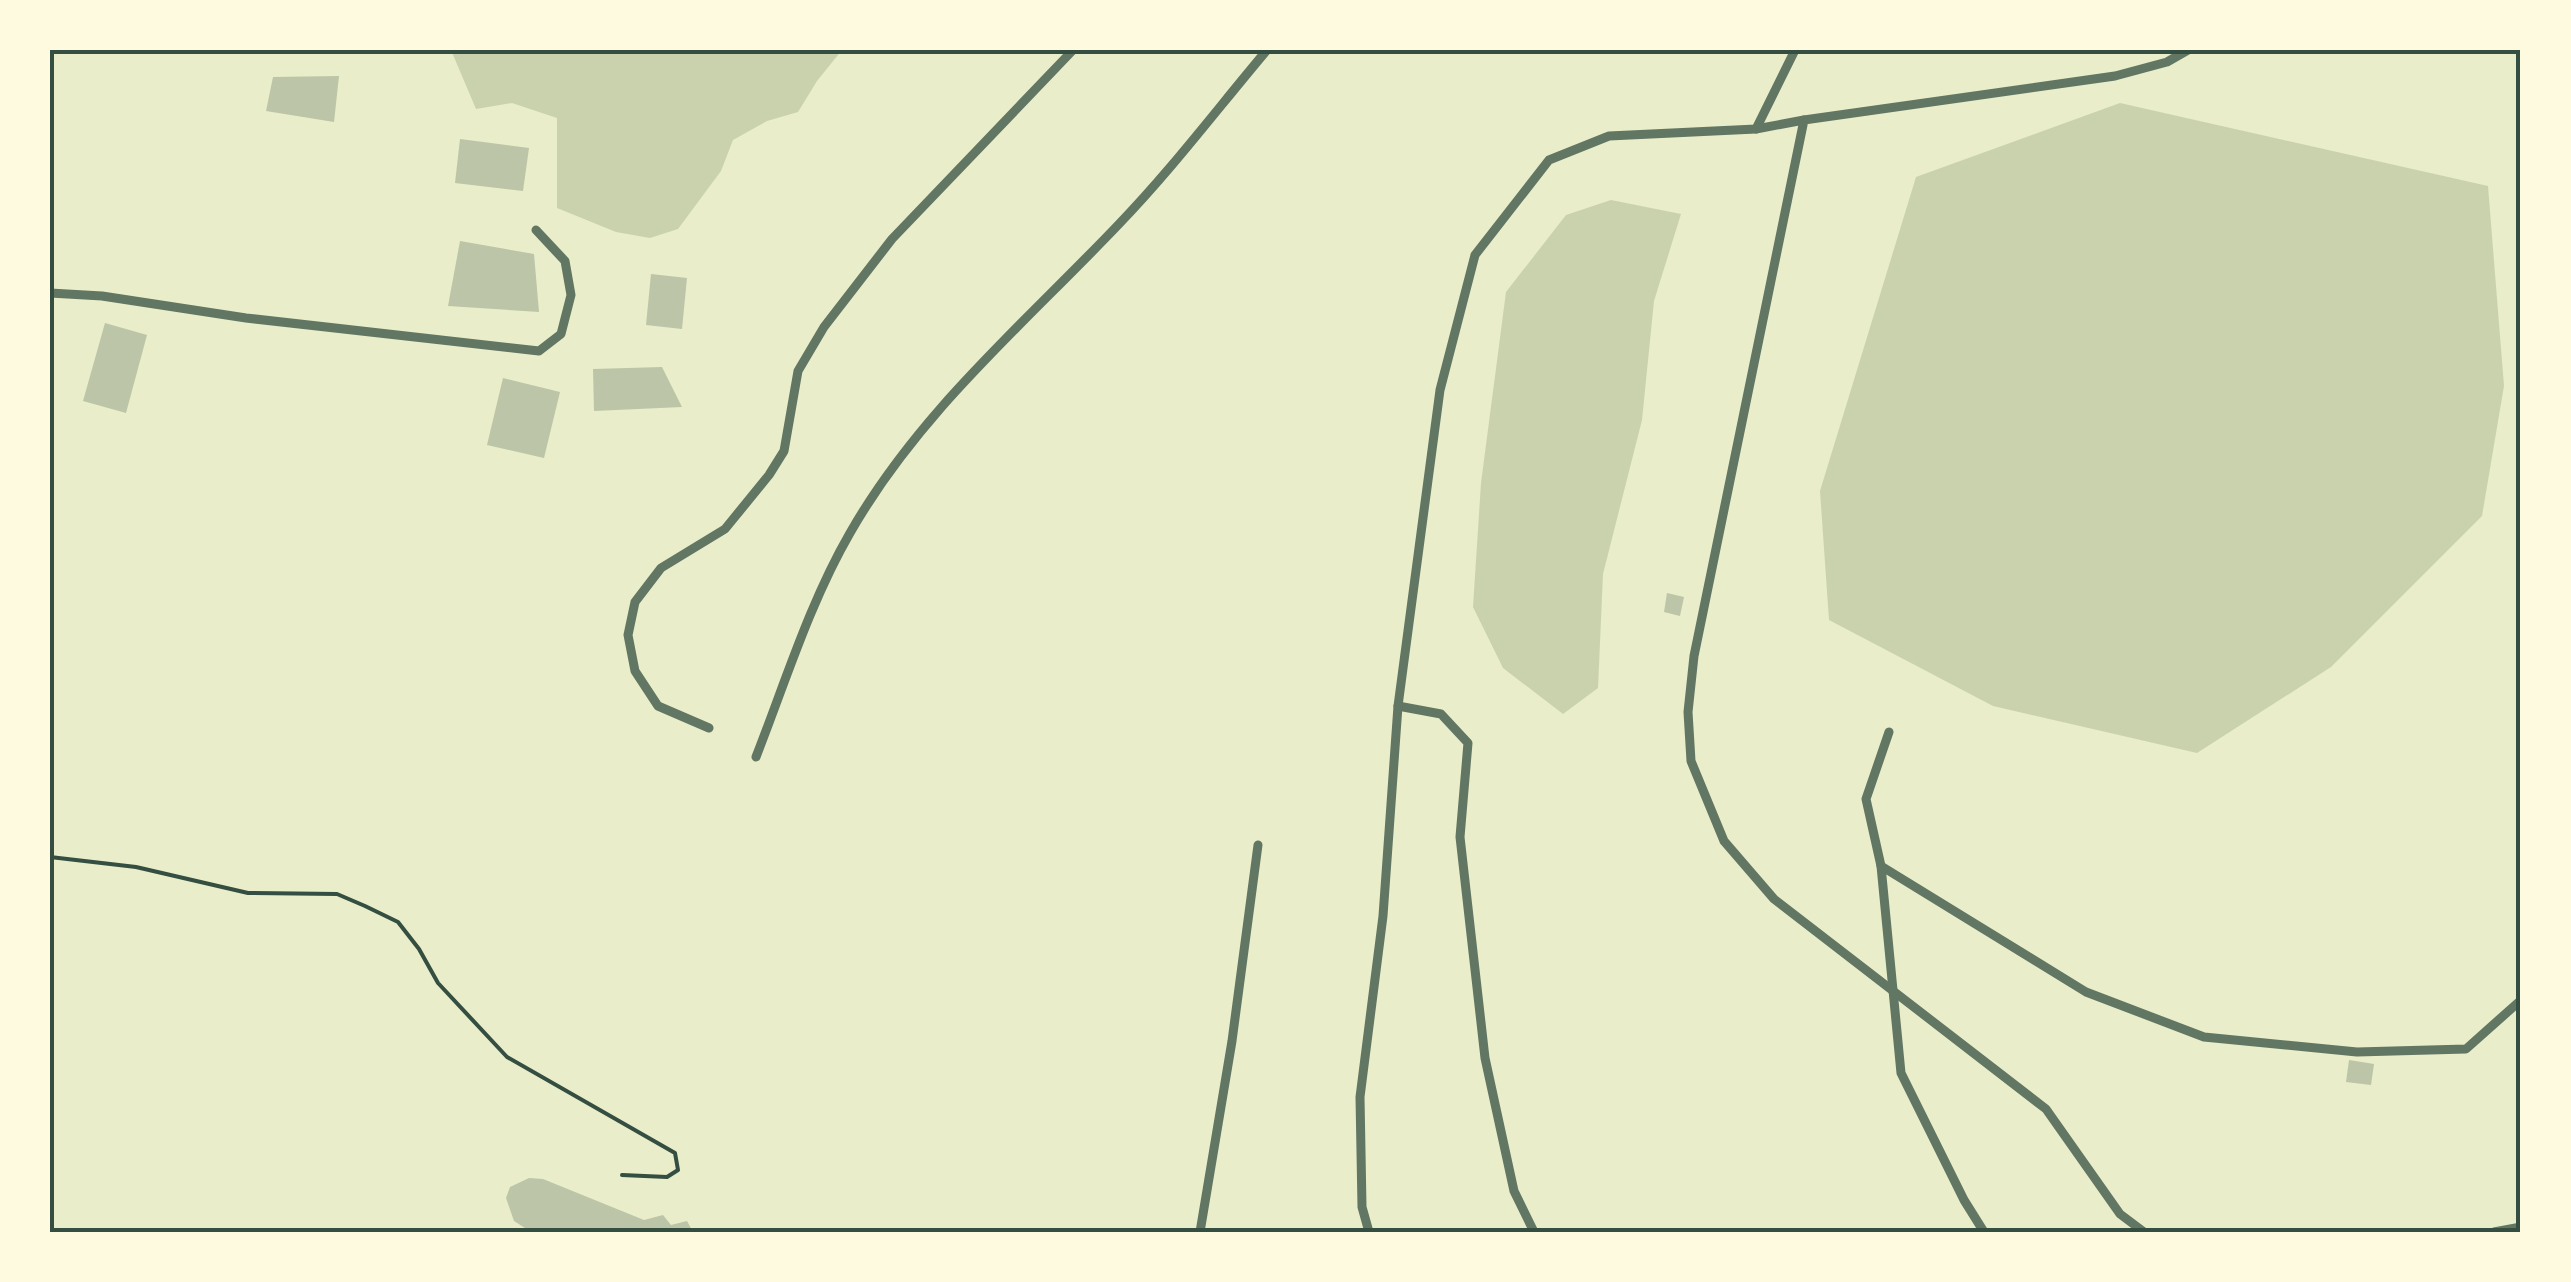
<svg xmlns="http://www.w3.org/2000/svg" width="2571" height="1282" font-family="Roboto,sans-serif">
<rect width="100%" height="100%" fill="#e9edc9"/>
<g fill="#cad2ad">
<polygon points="451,50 842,50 817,81 798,112 767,121 733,140 721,171 678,229 650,238 616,232 557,208 557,118 512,103 476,109"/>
<polygon points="2120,103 2488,186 2504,386 2482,516 2331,667 2197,753 1993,706 1829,620 1820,491 1916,177"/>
<polygon points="1611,200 1681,214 1654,301 1642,420 1603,574 1598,688 1563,714 1503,668 1473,607 1481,483 1506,292 1566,215"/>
</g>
<g fill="#bcc5a7">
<polygon points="339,76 334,122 266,111 273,77"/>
<polygon points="460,139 529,148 523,191 455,183"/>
<polygon points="460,241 534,254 539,312 448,306"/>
<polygon points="651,274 687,278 682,329 646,325"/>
<polygon points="105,323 147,335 126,413 83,401"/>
<polygon points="662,367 682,407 594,411 593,369"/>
<polygon points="503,378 560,392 544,458 487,445"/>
<polygon points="1667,593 1684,597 1680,616 1664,612"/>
<polygon points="2349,1060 2374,1064 2371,1085 2346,1082"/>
<polygon points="529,1178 543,1179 644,1220 663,1215 671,1225 687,1221 693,1232 522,1232 525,1228 514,1221 506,1198 510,1187"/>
</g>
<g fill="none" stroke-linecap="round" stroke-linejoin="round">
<polyline stroke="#344e41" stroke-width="4" points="50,857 136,867 248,893 337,894 365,906 398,922 419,949 438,983 507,1057 675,1153 678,1170 667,1177 622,1175"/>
<g stroke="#617663" stroke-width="9">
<polyline points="1756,129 1795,50"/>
<polyline points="50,293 102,296 246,318 539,351 561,334 571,295 565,261 536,230"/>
<polyline points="1398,706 1441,714 1468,743 1460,837 1485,1058 1514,1191 1534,1232"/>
<polyline points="709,728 658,706 635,671 628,635 635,602 661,568 725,529 769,475 784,451 798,371 824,327 892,239 1073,50"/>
<path d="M756,757C785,683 810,602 850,533C919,412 1025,323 1119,224C1172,169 1218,108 1267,50"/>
<polyline points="1881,866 1866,799 1889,732"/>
<polyline points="1200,1232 1232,1041 1258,845"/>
<polyline points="1369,1232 1362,1207 1360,1097 1383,916 1398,706 1440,390 1475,255 1549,160 1609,136 1756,129 1804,120"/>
<polyline points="1984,1232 1964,1200 1901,1073 1881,866 2086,992 2204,1037 2357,1052 2466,1049 2521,1000"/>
<polyline points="2144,1232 2120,1214 2046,1109 1774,899 1724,841 1691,761 1688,712 1694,656 1804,120 2115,76 2167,62 2188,50"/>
<polyline points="2494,1232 2521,1227"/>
</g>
</g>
<rect width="2571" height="1282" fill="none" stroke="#fefae0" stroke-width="105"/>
<rect x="52" y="52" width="2466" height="1178" fill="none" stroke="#344e41" stroke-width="4"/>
</svg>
